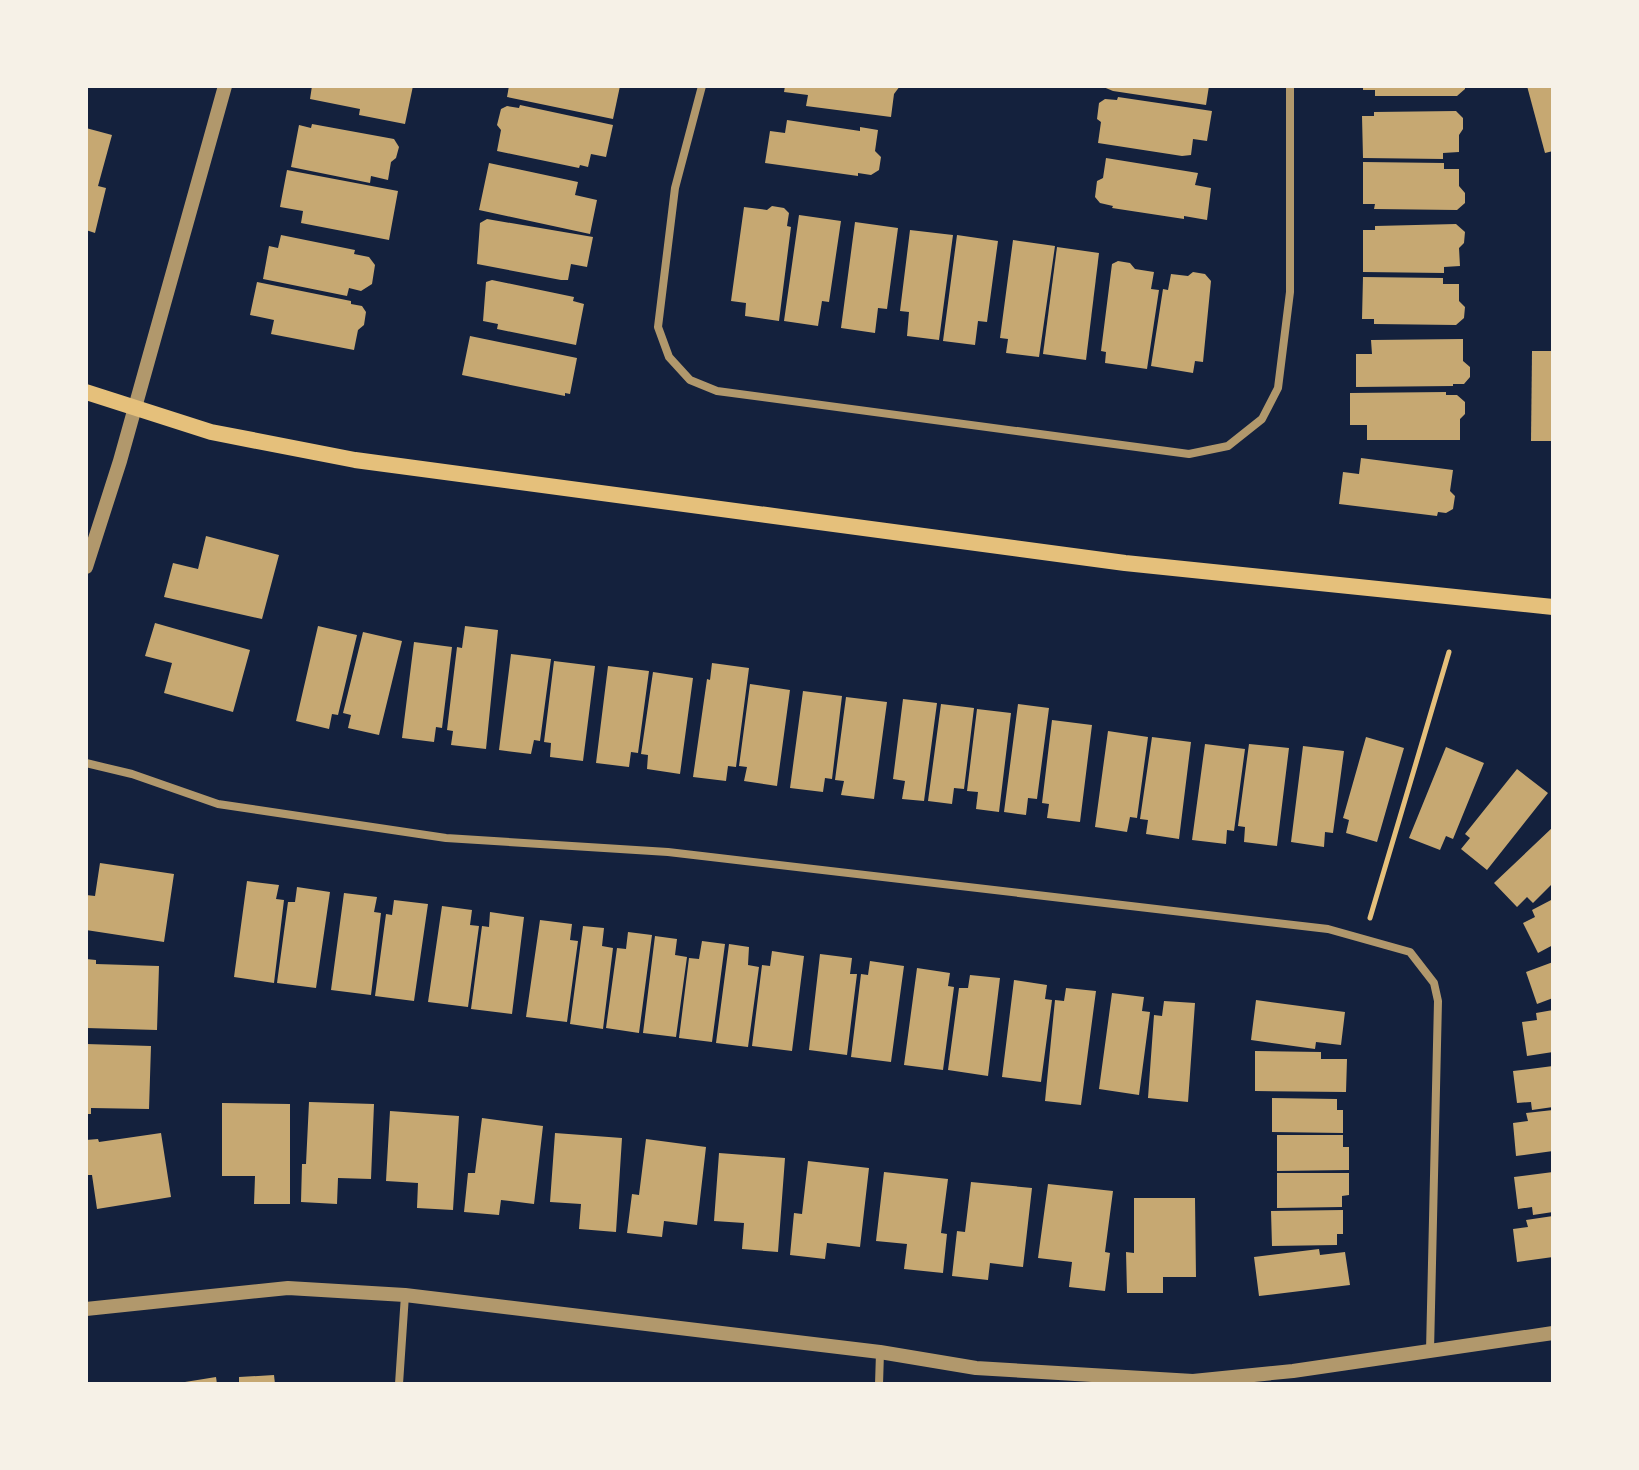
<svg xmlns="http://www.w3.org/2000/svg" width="1639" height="1470" font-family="'Space Grotesk',sans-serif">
<rect width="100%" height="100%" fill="#14213d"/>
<g fill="#c6a872">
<polygon points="312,86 413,86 405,124 359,115 360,109 310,99"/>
<polygon points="509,86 620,86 613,119 507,97"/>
<polygon points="785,86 900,86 894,94 891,117 806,106 808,95 784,92"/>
<polygon points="1101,86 1209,86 1206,105 1113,91"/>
<polygon points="1363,86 1465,86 1465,89 1457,96 1375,96 1375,90 1363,90"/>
<polygon points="1527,86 1553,86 1553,151 1545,153"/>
<polygon points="1118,97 1212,111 1207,141 1193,139 1191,155 1182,156 1098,143 1101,122 1097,119 1099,103 1105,99 1117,100"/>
<polygon points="520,105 613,125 606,157 591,154 588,167 580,165 579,168 497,151 501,130 497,125 501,109 507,106 519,108"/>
<polygon points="1456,111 1463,118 1463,129 1459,135 1459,152 1443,153 1443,159 1363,158 1362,116 1374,116 1374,112"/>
<polygon points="787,120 860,131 860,127 878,130 875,151 881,157 879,170 871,175 858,173 858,176 765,163 770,131 785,133"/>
<polygon points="312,124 394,139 399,147 396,158 391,162 388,180 371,176 370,183 291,167 299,125 311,128"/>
<polygon points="86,128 112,135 98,186 106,188 95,233 86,230"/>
<polygon points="1106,158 1198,173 1195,185 1211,188 1207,220 1184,216 1184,219 1112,208 1113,206 1100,203 1095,197 1097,181 1103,178"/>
<polygon points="1363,162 1444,163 1444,169 1459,169 1459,186 1465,193 1465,203 1457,210 1374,209 1375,204 1363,204"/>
<polygon points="489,163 578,182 575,195 597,200 590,234 479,210"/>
<polygon points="287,170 398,191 389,240 301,223 303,211 280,207"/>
<polygon points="772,206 784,208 789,213 787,226 791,227 779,321 745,316 746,303 731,301 744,207 767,210"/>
<polygon points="799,215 841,221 829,302 822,301 818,326 784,321"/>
<polygon points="487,219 593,237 587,267 571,264 568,280 561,280 477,264 480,223"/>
<polygon points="855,222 898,228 887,309 878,308 875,333 841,328"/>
<polygon points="1456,224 1465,232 1464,243 1459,248 1460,266 1444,267 1444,273 1363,272 1363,230 1375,230 1375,226"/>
<polygon points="910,230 953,235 939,340 907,336 909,312 900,311"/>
<polygon points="281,235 355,250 354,254 369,257 375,265 372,284 361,291 349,288 347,296 263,279 269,246 278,248"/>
<polygon points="957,235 998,241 987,322 978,321 975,345 943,341"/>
<polygon points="1013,240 1055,246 1039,357 1006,353 1008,339 1000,338"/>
<polygon points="1057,247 1099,253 1086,360 1043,354"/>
<polygon points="1118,261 1130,263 1135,269 1154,272 1151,289 1159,290 1147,369 1105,363 1106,352 1101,351 1112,264"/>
<polygon points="1193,272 1205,274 1211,281 1203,362 1195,361 1193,373 1151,366 1163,289 1168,290 1171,274 1188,276"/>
<polygon points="1363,277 1443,278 1443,284 1459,284 1459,301 1465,307 1464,318 1456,325 1374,324 1374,319 1362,319"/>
<polygon points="492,280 574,297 573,301 584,304 576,345 497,329 498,324 483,321 486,282"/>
<polygon points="257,282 351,301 351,304 362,306 366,312 364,325 358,330 354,350 271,334 274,320 250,315"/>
<polygon points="470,336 577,358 570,394 565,393 565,396 462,375"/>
<polygon points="1463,339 1463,361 1470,367 1470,377 1464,384 1453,384 1453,386 1356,387 1356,354 1372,354 1371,340"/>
<polygon points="1532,351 1553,351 1553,441 1531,441"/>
<polygon points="1446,392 1446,395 1457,395 1465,402 1465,414 1460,419 1460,440 1367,440 1367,425 1350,425 1350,393"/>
<polygon points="1361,458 1453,470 1450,491 1455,496 1453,509 1446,513 1438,512 1437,516 1339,504 1343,472 1359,474"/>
<polygon points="206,536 279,555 262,619 164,597 173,563 198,569"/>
<polygon points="155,623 250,650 233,712 164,693 172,663 145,656"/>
<polygon points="318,626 357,635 338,715 332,714 329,729 296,721"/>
<polygon points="465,626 498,630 486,749 451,745 453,731 447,730 457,647 462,648"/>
<polygon points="363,632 402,641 379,735 348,728 351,715 343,713"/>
<polygon points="414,642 452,647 442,728 436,727 434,742 402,738"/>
<polygon points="511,654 551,659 540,741 534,740 531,754 499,750"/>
<polygon points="554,661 595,666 583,761 550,757 551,743 544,742"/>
<polygon points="712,663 749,668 736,767 728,766 726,781 693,777 707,679 710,680"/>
<polygon points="608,666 649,671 638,753 631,752 629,767 596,763"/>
<polygon points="653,672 693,678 680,774 647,769 648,755 641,754"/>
<polygon points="750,684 790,690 777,786 744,781 747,767 739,766"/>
<polygon points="803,691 842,696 832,779 825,778 823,792 790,788"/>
<polygon points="846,697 887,702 874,799 841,795 844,781 835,780"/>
<polygon points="903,699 937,703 924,801 902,799 905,781 893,779"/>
<polygon points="941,704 974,708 964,789 954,788 952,804 928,801"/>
<polygon points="1018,704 1049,708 1037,799 1028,798 1026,815 1004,812"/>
<polygon points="977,709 1011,713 999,812 976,809 978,792 967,791"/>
<polygon points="1052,720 1092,725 1080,822 1047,818 1049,804 1042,803"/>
<polygon points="1108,731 1148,737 1137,818 1130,817 1127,832 1095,827"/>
<polygon points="1152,737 1191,742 1179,839 1146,834 1148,820 1140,819"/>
<polygon points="1366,737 1404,748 1377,842 1346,833 1349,820 1343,818"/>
<polygon points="1205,744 1245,749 1234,831 1227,830 1226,844 1192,840"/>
<polygon points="1249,744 1289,748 1277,846 1244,842 1245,827 1238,826"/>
<polygon points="1303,746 1344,751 1333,833 1325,832 1324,847 1291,842"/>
<polygon points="1446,747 1484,763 1453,839 1446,836 1440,850 1409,838"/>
<polygon points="1517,769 1548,793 1487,870 1461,849 1470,838 1465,834"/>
<polygon points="1553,827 1553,883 1533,903 1527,897 1517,907 1494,883"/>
<polygon points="100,863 174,874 164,942 86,930 86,895 95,896"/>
<polygon points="247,881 279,885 276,899 284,900 274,983 234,977"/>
<polygon points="297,887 330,892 316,988 277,983 288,902 295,902"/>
<polygon points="344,893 377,897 374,912 381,913 371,995 331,990"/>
<polygon points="1553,899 1553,945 1538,953 1523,923 1535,917 1532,910"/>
<polygon points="394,900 428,904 414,1001 375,996 386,914 392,915"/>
<polygon points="442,906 472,910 470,925 479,926 468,1007 428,1002"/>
<polygon points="490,912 524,917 512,1014 471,1009 482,926 489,927"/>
<polygon points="540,920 572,924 570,940 578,941 567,1022 526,1017"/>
<polygon points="583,926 604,928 602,946 613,948 603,1029 570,1024"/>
<polygon points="628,932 652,935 639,1033 606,1028 617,948 626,949"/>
<polygon points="655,936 677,939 675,955 687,957 676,1037 643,1033"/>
<polygon points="702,941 725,944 712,1042 679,1038 689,958 699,959"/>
<polygon points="729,944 749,947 748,965 759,967 748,1047 716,1043"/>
<polygon points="772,951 804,956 792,1051 752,1046 762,965 770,966"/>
<polygon points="820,954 852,958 850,974 857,974 847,1055 809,1050"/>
<polygon points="86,959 96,960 96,964 159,966 157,1030 86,1028"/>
<polygon points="870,961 904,966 891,1062 851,1057 861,974 868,975"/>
<polygon points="1553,962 1553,998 1537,1004 1526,972"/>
<polygon points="917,968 950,973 948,986 954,987 943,1070 904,1065"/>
<polygon points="970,975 1000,978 988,1076 948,1070 959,988 968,988"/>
<polygon points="1014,980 1047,985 1045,999 1052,1000 1041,1082 1002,1077"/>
<polygon points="1066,988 1096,991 1081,1105 1045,1101 1055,1000 1064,1001"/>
<polygon points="1112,993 1144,997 1142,1011 1150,1012 1139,1095 1099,1089"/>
<polygon points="1256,1000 1345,1012 1341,1045 1316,1042 1315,1049 1251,1040"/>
<polygon points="1164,1001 1195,1003 1188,1102 1148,1098 1154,1015 1162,1016"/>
<polygon points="1553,1010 1553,1052 1527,1056 1522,1022 1537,1020 1536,1013"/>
<polygon points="86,1044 151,1046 149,1109 91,1108 91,1114 86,1114"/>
<polygon points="1255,1051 1321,1052 1321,1059 1347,1059 1346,1092 1255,1091"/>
<polygon points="1553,1066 1553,1107 1532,1110 1531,1102 1517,1103 1513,1071"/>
<polygon points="1272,1098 1337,1099 1337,1110 1343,1110 1343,1133 1272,1132"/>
<polygon points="309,1102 374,1104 371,1179 338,1178 337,1204 301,1202 302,1164 306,1164"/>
<polygon points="222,1103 290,1104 290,1204 254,1204 255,1176 222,1176"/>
<polygon points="1553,1110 1553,1151 1516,1156 1513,1123 1528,1121 1526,1113"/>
<polygon points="390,1111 459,1116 453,1210 417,1208 418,1183 386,1181"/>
<polygon points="482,1118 543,1126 534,1204 501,1200 499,1215 464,1212 468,1173 475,1173"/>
<polygon points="161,1133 171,1197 97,1209 92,1175 86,1175 86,1140 98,1139 99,1142"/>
<polygon points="555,1133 622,1138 616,1232 579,1229 581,1204 550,1202"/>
<polygon points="1277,1135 1343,1135 1343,1147 1349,1147 1349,1170 1277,1171"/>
<polygon points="646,1139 706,1147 697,1225 664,1221 662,1237 627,1233 632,1194 639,1195"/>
<polygon points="719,1153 785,1158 778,1252 742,1249 744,1223 714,1221"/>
<polygon points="808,1161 869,1168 860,1247 827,1243 825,1259 790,1255 794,1213 802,1214"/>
<polygon points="884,1172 948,1179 941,1233 947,1234 943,1273 904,1269 907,1244 876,1241"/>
<polygon points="1553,1172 1553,1212 1533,1215 1532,1207 1518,1209 1514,1177"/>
<polygon points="1277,1173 1349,1173 1349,1195 1342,1196 1342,1207 1277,1208"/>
<polygon points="971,1182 1032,1188 1023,1267 990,1263 988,1280 952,1276 957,1231 965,1232"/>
<polygon points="1048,1184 1113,1191 1105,1252 1110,1253 1105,1291 1069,1287 1072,1262 1038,1258"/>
<polygon points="1134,1198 1195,1198 1196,1277 1163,1277 1163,1293 1127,1293 1126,1252 1134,1253"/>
<polygon points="1343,1210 1343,1234 1337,1234 1337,1245 1272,1246 1271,1211"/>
<polygon points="1553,1216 1553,1257 1517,1262 1513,1229 1528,1227 1526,1220"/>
<polygon points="1319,1249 1320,1255 1345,1252 1350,1285 1259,1296 1254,1257"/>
<polygon points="274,1375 275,1384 239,1384 239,1377"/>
<polygon points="216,1377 217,1384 185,1384 185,1382"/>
</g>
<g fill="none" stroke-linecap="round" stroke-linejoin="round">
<polyline stroke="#e5c07b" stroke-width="5" points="1370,918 1449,652"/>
<g stroke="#b1986c" stroke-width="8">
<polyline points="702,86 675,188 658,327 669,357 690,380 717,391 1189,454 1228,446 1262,419 1278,388 1290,292 1290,86"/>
<polyline points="86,763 132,774 218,804 446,838 668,852 1328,929 1410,952 1434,983 1438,1001 1430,1351"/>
<polyline points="399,1384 405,1295"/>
<polyline points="879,1384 880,1352"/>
</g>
<g stroke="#b1986c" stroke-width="14">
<polyline points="86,567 120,461 225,86"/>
<polyline points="86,1309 288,1288 405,1295 880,1352 976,1368 1193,1381 1293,1371 1553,1333"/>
</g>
<polyline stroke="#e5c07b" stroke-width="16" points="86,392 211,432 355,460 1125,563 1553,607"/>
</g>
<rect width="1639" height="1470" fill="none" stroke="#f6f1e7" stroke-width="176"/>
</svg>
